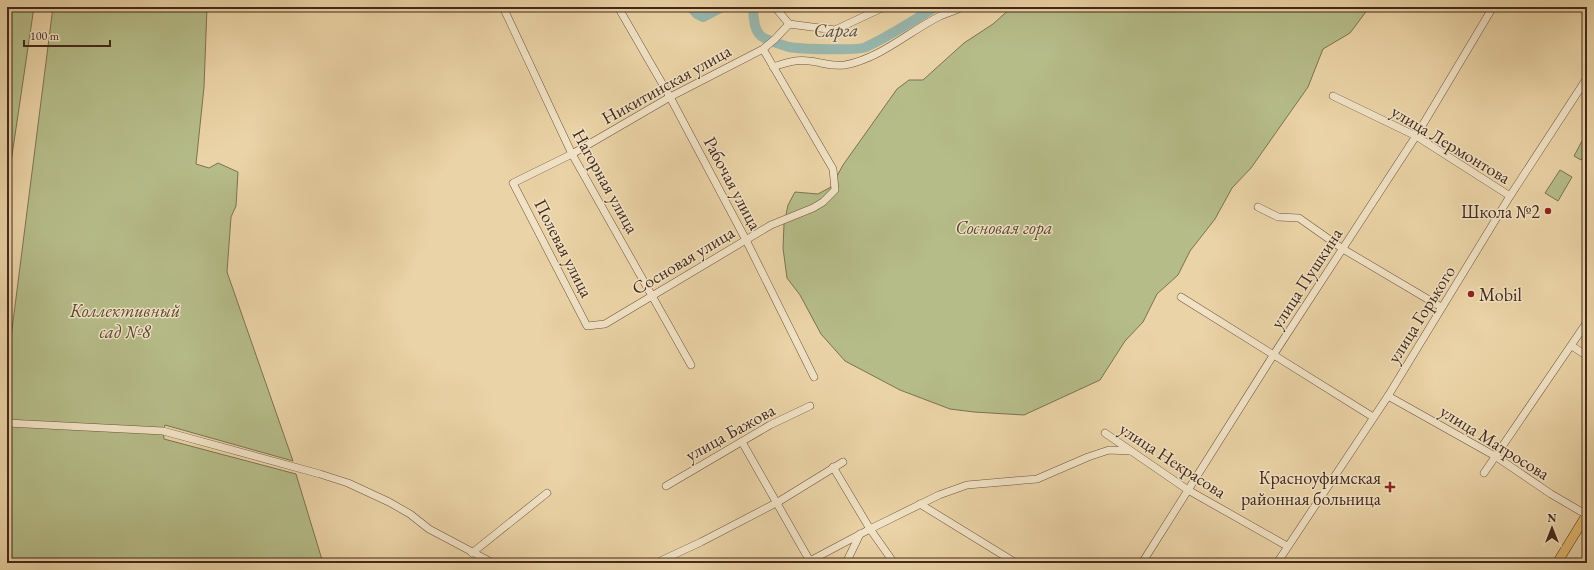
<svg xmlns="http://www.w3.org/2000/svg" width="1594" height="570" font-family="'EB Garamond',serif">
<rect width="100%" height="100%" fill="#ead3a6"/>
<filter id="stains"><feTurbulence type="fractalNoise" baseFrequency=".005" numOctaves="4"/><feColorMatrix values="0 0 0 0 .2 0 0 0 0 .09 0 0 0 0 .02 0 0 0 .5 -.17"/></filter>
<radialGradient id="worn" r=".72"><stop offset=".6" stop-color="#630" stop-opacity="0"/><stop offset="1" stop-color="#630" stop-opacity=".3"/></radialGradient>
<g fill="#b5bc88" stroke="#7c7251">
<polygon points="7,7 34,7 7,189"/>
<polygon points="53,7 207,7 204,87 196,164 209,168 218,163 238,172 236,206 231,217 227,272 293,461 165,425 163,431 164,439 296,474 323,563 7,563 7,369"/>
<polygon points="1012,7 1377,7 1368,9 1350,33 1323,49 1308,87 1251,168 1232,188 1215,219 1190,251 1178,275 1157,294 1143,322 1125,341 1100,380 1024,415 974,412 950,409 900,390 845,361 821,334 800,295 787,278 783,248 784,224 788,205 795,192 818,194 831,187 843,165 897,89 909,80 923,80 964,43 993,24"/>
<polygon points="1582,141 1587,144 1587,148 1581,160 1574,156"/>
<polygon points="1560,170 1572,177 1558,201 1545,193"/>
</g>
<g fill="none" stroke-linecap="round" stroke-linejoin="round">
<g stroke="#98b7ad" stroke-width="10">
<polyline points="691,7 697,14 703,17 722,7"/>
<path d="M750,7L753,10C754,19 754,30 761,36C765,40 783,45 789,47C799,49 859,51 866,47C890,36 913,21 935,7"/>
</g>
<defs>
<g id="minor">
<polyline points="503,7 572,154 691,365"/>
<polyline points="618,7 670,97 746,240 814,377"/>
<polyline points="775,7 789,24"/>
<polyline points="789,24 835,30 884,7"/>
<polyline points="763,49 833,169 835,190 823,202 813,208 771,225 605,324 587,326 513,183 572,154 670,97 763,49 775,39 789,24"/>
<path d="M773,67C785,63 796,59 809,61C822,62 830,67 845,65C881,58 908,32 940,16C947,13 955,11 962,7"/>
<polyline points="1333,96 1416,136 1510,196"/>
<polyline points="1258,207 1278,217 1299,218 1343,249 1441,307"/>
<polyline points="1181,297 1373,417"/>
<polyline points="1572,346 1587,356"/>
<polyline points="1388,396 1495,456 1551,494 1587,515"/>
<polyline points="7,423 163,431 320,474 348,483 389,502 410,514 429,529 493,563"/>
<polyline points="1105,433 1188,490 1287,546"/>
<polyline points="742,442 811,563"/>
<polyline points="833,467 870,529 894,563"/>
<polyline points="1484,473 1587,322"/>
<polyline points="666,486 770,425 810,406"/>
<polyline points="920,504 1016,563"/>
<polyline points="472,553 547,493"/>
<polyline points="656,563 701,542 778,502 843,462"/>
<polyline points="806,563 870,529 939,495 967,485 1037,479 1088,457 1109,450 1130,451"/>
<polyline points="846,563 860,534"/>
<polyline points="1142,563 1274,354 1416,136 1493,7"/>
<polyline points="1277,563 1388,396 1510,196 1587,78"/>
</g>
<polyline id="major" points="1557,563 1587,514"/>
</defs>
<use href="#minor" stroke="#6d533d" stroke-width="8"/>
<use href="#major" stroke="#43281a" stroke-width="10"/>
<use href="#minor" stroke="#f1e2c5" stroke-width="7"/>
<use href="#major" stroke="#e5ba73" stroke-width="9"/>
</g>
<g fill="#8f2418" stroke="#f1e2c5" stroke-width="1.5">
<circle cx="1548" cy="211" r="4"/>
<circle cx="1471" cy="294" r="4"/>
<path d="M1388 481h4v4h4v4h-4v4h-4v-4h-4v-4h4z"/>
</g>
<g text-anchor="middle" dominant-baseline="central" stroke-width="3" stroke-linejoin="round" paint-order="stroke">
<g font-size="18" fill="#43281a" stroke="#f1e2c5">
<text transform="translate(666 84) rotate(-29)">Никитинская улица</text>
<text transform="translate(1451 144) rotate(31)">улица Лермонтова</text>
<text transform="translate(606 181) rotate(61)">Нагорная улица</text>
<text transform="translate(733 183) rotate(62)">Рабочая улица</text>
<text transform="translate(564 248) rotate(63)">Полевая улица</text>
<text transform="translate(683 260) rotate(-31)">Сосновая улица</text>
<text transform="translate(1306 278) rotate(-57)">улица Пушкина</text>
<text transform="translate(1421 314) rotate(-58)">улица Горького</text>
<text transform="translate(730 432) rotate(-29)">улица Бажова</text>
<text transform="translate(1495 442) rotate(32)">улица Матросова</text>
<text transform="translate(1173 460) rotate(33)">улица Некрасова</text>
</g>
<g font-size="18" fill="#43281a" stroke="#f1e2c5" text-anchor="end">
<text x="1540" y="211">Школа №2</text>
<text x="1479" y="294" text-anchor="start">Mobil</text>
<text x="1381" y="477">Красноуфимская<tspan x="1381" dy="21">районная больница</tspan></text>
</g>
<g font-size="18" font-style="italic" fill="#5a4630" stroke="#f1e2c5">
<text x="1004" y="227">Сосновая гора</text>
<text x="125" y="310">Коллективный<tspan x="125" dy="21">сад №8</tspan></text>
</g>
<g font-size="19" font-style="italic" fill="#584c3f" stroke="#f1e2c5">
<text transform="translate(836 30) rotate(-1)">Сарга</text>
</g>
</g>
<rect width="1594" height="570" fill="none" stroke="#ead3a6" stroke-width="24"/>
<rect x="8" y="8" width="1578" height="554" fill="none" stroke="#43281a" stroke-width="2"/>
<rect x="12" y="12" width="1570" height="546" fill="none" stroke="#43281a"/>
<g transform="translate(1552 528)" stroke="#f1e2c5" stroke-width="3" paint-order="stroke">
<path d="M0-3L7 15L0 10L-7 15Z" fill="#43281a"/>
<text y="-6" font-size="11" font-weight="bold" text-anchor="middle" fill="#43281a">N</text>
</g>
<path d="M24 40v6h86v-6" fill="none" stroke="#43281a" stroke-width="2"/>
<text x="30" y="40" font-size="12" fill="#43281a" stroke="#f1e2c5" stroke-width="3" paint-order="stroke">100 m</text>
<rect width="100%" height="100%" filter="url(#stains)"/>
<rect width="100%" height="100%" fill="url(#worn)"/>
</svg>
